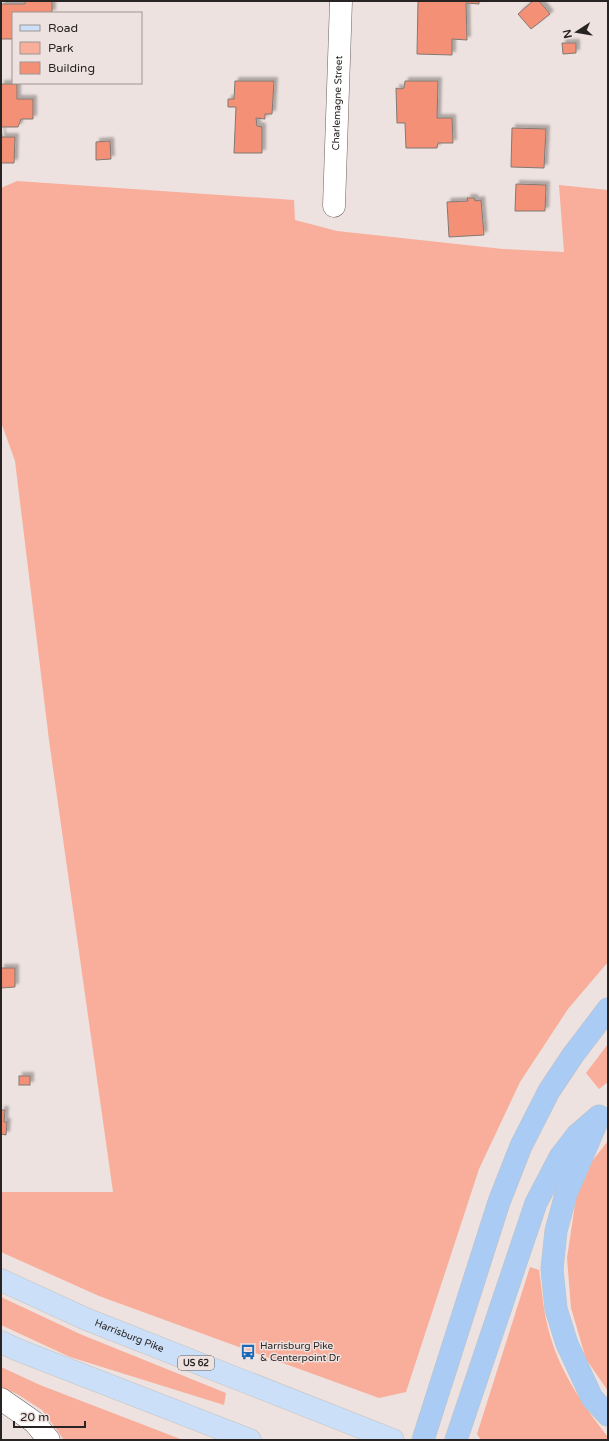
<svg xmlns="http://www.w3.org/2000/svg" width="609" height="1441" font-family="'Varela Round',sans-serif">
<defs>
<filter id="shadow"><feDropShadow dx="3.5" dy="-3.5" stdDeviation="1" flood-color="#0004"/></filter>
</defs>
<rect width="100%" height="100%" fill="#ede2df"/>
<g fill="#f8ae9a">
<polygon points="17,181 294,200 295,220 337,231 503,249 564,252 559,185 608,190 608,962 568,1009 520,1082 479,1169 406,1392 379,1398 99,1296 1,1252 1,1192 113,1192 49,740 15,461 1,422 1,188"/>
<polygon points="608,1044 608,1082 599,1089 586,1073"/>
<polygon points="608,1141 608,1391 586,1359 571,1308 567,1258 576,1198 593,1160"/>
<path d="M530,1267L539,1270C542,1289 543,1309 548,1328C558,1369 582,1404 608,1437V1440H481L477,1434Z"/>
<polygon points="1,1297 80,1334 226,1393 224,1405 70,1357 1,1325"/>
<polygon points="1,1367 40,1385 183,1440 64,1440 42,1410 17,1394 1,1387"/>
</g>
<g fill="#f49075" stroke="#817875" filter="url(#shadow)">
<polygon points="25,1 52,1 52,13 13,13 13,39 1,39 1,4 25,4"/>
<polygon points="418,1 479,1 479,4 466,3 467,40 452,39 452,55 417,54"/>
<polygon points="533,1 539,1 550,14 531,29 518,14"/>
<polygon points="562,43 576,43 576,53 563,54"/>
<polygon points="235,81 274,81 272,114 265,114 265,119 256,118 257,126 262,127 262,153 234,153 236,107 228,107 228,99 234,99"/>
<polygon points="405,81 438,81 437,118 452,118 453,143 438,143 437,148 406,148 405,123 397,123 396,88 400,89 404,88"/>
<polygon points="1,84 17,84 17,99 33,99 33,119 21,119 18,127 1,127 2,137 15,137 14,163 1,163"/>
<polygon points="512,128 546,129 544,168 511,167"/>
<polygon points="110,141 111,159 96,160 96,142"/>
<polygon points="516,184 546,185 545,211 515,211"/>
<polygon points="467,198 474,198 475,201 481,200 484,235 449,237 447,202 468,201"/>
<polygon points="1,968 15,968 15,987 1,988"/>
<rect x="19" y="1076" width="11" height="9"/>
<polygon points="1,1110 5,1110 4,1122 7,1122 6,1135 1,1134"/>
</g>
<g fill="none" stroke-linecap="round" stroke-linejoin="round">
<defs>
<g id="street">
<path id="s1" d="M334,206L341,1"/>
<polyline points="1,1399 34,1422 49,1440"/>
</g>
<g id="primary">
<path id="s2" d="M1,1280L86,1319L393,1440"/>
<polyline points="1,1342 18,1350 250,1440"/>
</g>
<g id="highway">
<polyline points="596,1124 566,1194 556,1231 552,1269 556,1309 567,1344 592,1398 608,1415"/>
<polyline points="423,1440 499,1202 521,1146 549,1091 573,1055 608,1009"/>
<polyline points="456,1440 536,1203 560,1157 577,1135 599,1116"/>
</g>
</defs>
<use href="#street" stroke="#6a615e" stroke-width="23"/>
<use href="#primary" stroke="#c3c2c1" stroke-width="23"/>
<use href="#highway" stroke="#c3c2c1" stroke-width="23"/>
<use href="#street" stroke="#fff" stroke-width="22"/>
<use href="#primary" stroke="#cbe0f8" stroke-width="22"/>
<use href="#highway" stroke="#a9cbf4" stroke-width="22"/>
</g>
<defs>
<symbol id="bus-bare" viewBox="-9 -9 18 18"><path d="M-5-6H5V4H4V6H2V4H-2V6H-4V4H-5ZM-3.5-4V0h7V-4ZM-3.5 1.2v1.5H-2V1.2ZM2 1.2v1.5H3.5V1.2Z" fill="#1b68b7" stroke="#ede2df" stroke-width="2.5" paint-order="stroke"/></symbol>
</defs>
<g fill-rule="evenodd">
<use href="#bus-bare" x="237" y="1341" width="22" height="22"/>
</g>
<g text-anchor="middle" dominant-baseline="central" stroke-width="3" stroke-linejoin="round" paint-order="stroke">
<rect fill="#ede2df" stroke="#635d5b" stroke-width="1" x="178" y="1356" width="36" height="14" rx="3"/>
<g font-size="9" font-weight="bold" fill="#282423">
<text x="196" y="1363">US 62</text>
</g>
<g font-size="10" fill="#282423" stroke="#ede2df">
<text stroke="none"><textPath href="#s1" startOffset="103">Charlemagne Street</textPath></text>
<text stroke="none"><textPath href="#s2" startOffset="140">Harrisburg Pike</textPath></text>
</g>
<g font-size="10" fill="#282423" stroke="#ede2df" text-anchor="start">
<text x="260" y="1346">Harrisburg Pike<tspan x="260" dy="12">&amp; Centerpoint Dr</tspan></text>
</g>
</g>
<rect width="609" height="1441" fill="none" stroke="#282423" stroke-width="4"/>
<rect x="12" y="12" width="130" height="72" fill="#ede2df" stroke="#9e9694"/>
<rect x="20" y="25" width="20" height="6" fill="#cbe0f8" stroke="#9e9694"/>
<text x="48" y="32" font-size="12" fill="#282423">Road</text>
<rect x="20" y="42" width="20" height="12" fill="#f8ae9a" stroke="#9e9694"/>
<text x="48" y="52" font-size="12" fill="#282423">Park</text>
<rect x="20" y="62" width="20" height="12" fill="#f49075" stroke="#9e9694"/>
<text x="48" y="72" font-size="12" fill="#282423">Building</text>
<g transform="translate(577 32) rotate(258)" stroke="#ede2df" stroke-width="3" paint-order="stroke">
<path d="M0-3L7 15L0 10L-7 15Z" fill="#282423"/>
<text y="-6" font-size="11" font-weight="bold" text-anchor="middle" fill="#282423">N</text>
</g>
<path d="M14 1421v6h71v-6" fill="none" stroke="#282423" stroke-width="2"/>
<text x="20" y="1421" font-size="12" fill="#282423" stroke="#ede2df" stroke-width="3" paint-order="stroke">20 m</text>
</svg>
